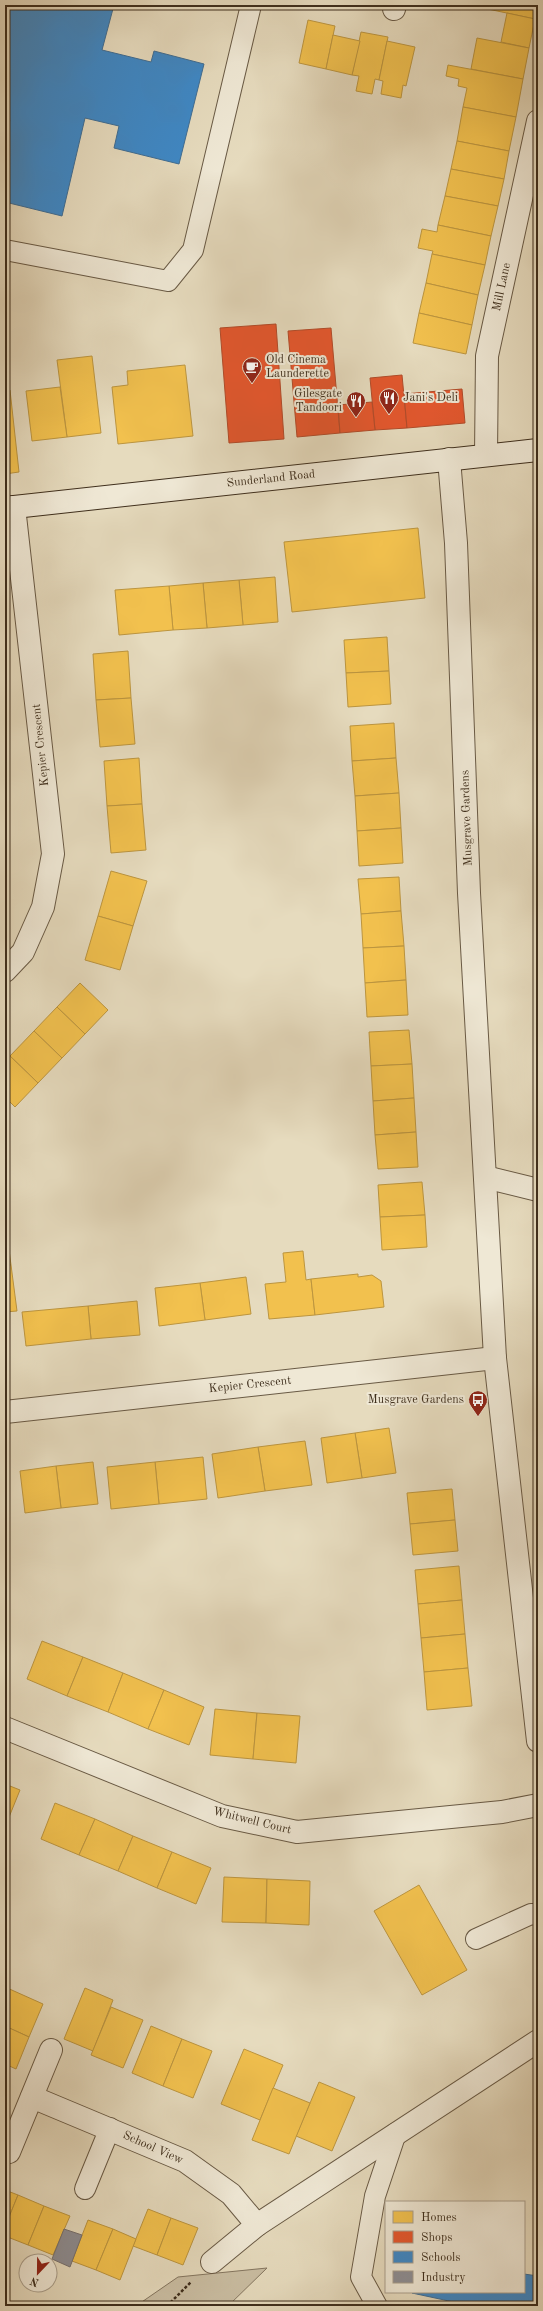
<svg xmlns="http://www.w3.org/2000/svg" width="543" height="2311" font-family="'Old Standard TT',serif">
<rect width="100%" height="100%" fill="#e6dbbe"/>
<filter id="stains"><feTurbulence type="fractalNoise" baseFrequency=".005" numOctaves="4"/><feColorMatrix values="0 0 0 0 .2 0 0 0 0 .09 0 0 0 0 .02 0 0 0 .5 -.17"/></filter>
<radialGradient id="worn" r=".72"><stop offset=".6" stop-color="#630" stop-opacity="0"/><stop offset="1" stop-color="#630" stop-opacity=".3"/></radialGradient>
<polygon fill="#cabea3" stroke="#847660" points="267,2268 228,2306 136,2306 178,2277"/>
<g fill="#f2c14e" stroke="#bc953f">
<polygon points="484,5 538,5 538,6 535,19 483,8"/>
<polygon points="507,13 535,19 529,48 501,42"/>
<polygon points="308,20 335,26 326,69 299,63"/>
<polygon points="361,32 388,37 379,80 375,79 372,94 356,91 359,76 352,75"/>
<polygon points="333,35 360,41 352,75 326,69"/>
<polygon points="477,38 529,48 523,79 471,69"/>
<polygon points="387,41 415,47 406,86 403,85 401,98 381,94 383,81 379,80"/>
<polygon points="448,65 523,79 516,117 463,107 467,88 458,86 459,79 446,76"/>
<polygon points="463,107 516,117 509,151 457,141"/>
<polygon points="457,141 509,151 504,179 451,169"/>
<polygon points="451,169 504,179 498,206 445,196"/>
<polygon points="445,196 498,206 491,236 438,225"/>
<polygon points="438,225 491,236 485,265 432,254 433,251 418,248 422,229 437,232"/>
<polygon points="432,254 485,265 478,295 426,283"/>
<polygon points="426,283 478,295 472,325 419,313"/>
<polygon points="419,313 472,325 466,354 413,343"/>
<polygon points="92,356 101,433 67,437 57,360"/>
<polygon points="185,365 193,436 118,444 112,387 128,385 127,371"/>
<polygon points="60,387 67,437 32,441 26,391"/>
<polygon points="10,390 19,472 5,474 5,391"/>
<polygon points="418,528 425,598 292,612 284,542"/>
<polygon points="275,577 278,622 243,625 239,580"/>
<polygon points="239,580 243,625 207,628 203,583"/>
<polygon points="203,583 207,628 173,630 169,586"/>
<polygon points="169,586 173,630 119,635 115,590"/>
<polygon points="387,637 389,671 346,673 344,640"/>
<polygon points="128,651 131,698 96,700 93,654"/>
<polygon points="389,671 391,704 348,707 346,673"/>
<polygon points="131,698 135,744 100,747 96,700"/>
<polygon points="394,723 396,758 352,761 350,726"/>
<polygon points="139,758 142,804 107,806 104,761"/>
<polygon points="396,758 399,793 355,796 352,761"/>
<polygon points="399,793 401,828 357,831 355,796"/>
<polygon points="142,804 146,850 111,853 107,806"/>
<polygon points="401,828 403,863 359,866 357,831"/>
<polygon points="111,871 147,881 133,926 98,916"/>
<polygon points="399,877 401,911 361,914 358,879"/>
<polygon points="401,911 404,946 363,948 361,914"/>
<polygon points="98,916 133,926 120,970 85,960"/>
<polygon points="404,946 406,980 365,983 363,948"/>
<polygon points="406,980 408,1015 367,1017 365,983"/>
<polygon points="80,983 108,1010 85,1034 57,1007"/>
<polygon points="57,1007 85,1034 62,1058 34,1031"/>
<polygon points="409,1030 412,1064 371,1066 369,1032"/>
<polygon points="34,1031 62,1058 38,1083 10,1056"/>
<polygon points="10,1056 38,1083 15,1107 5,1097 5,1061"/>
<polygon points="412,1064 414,1098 373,1101 371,1066"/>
<polygon points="414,1098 416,1132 375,1135 373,1101"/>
<polygon points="416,1132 418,1167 378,1169 375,1135"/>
<polygon points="422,1182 425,1215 380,1217 378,1185"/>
<polygon points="425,1215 427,1247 382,1250 380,1217"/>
<polygon points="5,1219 11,1265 5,1265"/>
<polygon points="303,1251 306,1280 311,1279 315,1315 269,1319 265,1284 286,1282 283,1253"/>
<polygon points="5,1265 11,1265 17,1311 5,1312"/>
<polygon points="358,1274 358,1277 372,1275 381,1281 384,1307 315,1315 311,1279"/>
<polygon points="246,1277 251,1314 205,1320 200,1283"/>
<polygon points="200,1283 205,1320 159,1326 155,1288"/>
<polygon points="137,1301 140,1335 91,1339 88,1306"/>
<polygon points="88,1306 91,1339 26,1346 22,1312"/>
<polygon points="389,1428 396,1473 362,1478 355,1433"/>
<polygon points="355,1433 362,1478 327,1483 321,1438"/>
<polygon points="305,1441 312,1485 265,1491 258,1447"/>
<polygon points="258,1447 265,1491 218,1498 212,1454"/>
<polygon points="203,1457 207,1499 159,1504 155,1462"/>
<polygon points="93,1462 98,1504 61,1508 56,1466"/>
<polygon points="155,1462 159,1504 111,1509 107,1467"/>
<polygon points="56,1466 61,1508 25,1513 20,1471"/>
<polygon points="452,1489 455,1520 410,1524 407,1493"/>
<polygon points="455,1520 458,1551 413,1555 410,1524"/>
<polygon points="459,1566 462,1600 418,1604 415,1570"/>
<polygon points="462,1600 465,1634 421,1638 418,1604"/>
<polygon points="465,1634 468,1668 424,1672 421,1638"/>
<polygon points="42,1641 83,1657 67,1696 27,1679"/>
<polygon points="83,1657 123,1673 108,1712 67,1696"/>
<polygon points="468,1668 472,1706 427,1710 424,1672"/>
<polygon points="123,1673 164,1690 148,1729 108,1712"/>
<polygon points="164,1690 204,1707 189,1745 148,1729"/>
<polygon points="215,1709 257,1713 253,1759 210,1755"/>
<polygon points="257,1713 300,1716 296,1763 253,1759"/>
<polygon points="5,1784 20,1790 5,1827"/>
<polygon points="55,1803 95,1819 79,1855 41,1839"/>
<polygon points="95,1819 133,1836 118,1871 79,1855"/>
<polygon points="133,1836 172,1852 157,1888 118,1871"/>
<polygon points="172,1852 211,1868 196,1904 157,1888"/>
<polygon points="224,1877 267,1879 266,1923 222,1922"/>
<polygon points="267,1879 310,1881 309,1925 266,1923"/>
<polygon points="419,1885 467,1970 422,1995 374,1911"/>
<polygon points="5,1987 43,2004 29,2037 5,2026"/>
<polygon points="85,1988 113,2000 93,2051 64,2039"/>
<polygon points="111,2007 143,2020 123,2068 91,2055"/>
<polygon points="5,2026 29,2037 16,2069 5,2064"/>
<polygon points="151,2026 182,2039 163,2086 132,2073"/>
<polygon points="182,2039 212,2051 193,2098 163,2086"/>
<polygon points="244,2049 283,2065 260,2120 221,2104"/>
<polygon points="319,2082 355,2097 332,2151 296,2136"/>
<polygon points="273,2088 310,2103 289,2154 252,2140"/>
<polygon points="5,2190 18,2195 5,2227"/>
<polygon points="18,2195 44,2206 28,2245 5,2236 5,2227"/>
<polygon points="44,2206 70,2216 53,2255 28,2245"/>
<polygon points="148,2209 171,2218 157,2255 133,2246"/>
<polygon points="171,2218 198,2228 183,2265 157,2255"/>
<polygon points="88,2220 113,2229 96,2270 72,2261"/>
<polygon points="113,2229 136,2239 120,2280 96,2270"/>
</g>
<g fill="#e4572e" stroke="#b24b29">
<polygon points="276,324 284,439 229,443 220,328"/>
<polygon points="331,328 340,433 297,437 288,331"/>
<polygon points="402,375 407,428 375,430 370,378"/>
<polygon points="462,389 465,423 407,428 404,394"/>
<polygon points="372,402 375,430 340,433 338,405"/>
</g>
<g fill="#3f88c5" stroke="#3f6d93">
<polygon points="5,5 114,5 102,50 151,62 154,51 204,64 179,164 114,148 119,126 85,118 62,216 5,202 5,139 10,120 5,119"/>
<polygon points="524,2274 538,2276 538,2306 472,2306 412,2293 524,2292"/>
</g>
<polygon fill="#8d8d92" stroke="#76716f" points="64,2229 82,2235 70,2267 52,2259"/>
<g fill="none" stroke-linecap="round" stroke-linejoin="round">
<defs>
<g id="lane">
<polyline points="5,250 168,281 193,250 251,5"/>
<polyline points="476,1939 531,1914 538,1915"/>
<polyline points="85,2189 110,2128"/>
<polyline points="377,2306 361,2277 375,2196 396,2133"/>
</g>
<g id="street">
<polyline points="394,9 395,5"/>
<polyline points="486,455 487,356 538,121"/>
<polyline points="449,459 456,543 469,893 495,1358 538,1741"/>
<polyline points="5,971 23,952 43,907 53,854 14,507"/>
<polyline points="485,1177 538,1190"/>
<polyline points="5,1412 495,1358"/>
<polyline points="5,1728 222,1816 297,1832 502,1812 538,1805"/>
<polyline points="32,2097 185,2161 231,2194 257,2225"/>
<polyline points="9,2152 51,2050"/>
<polyline points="212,2262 257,2225 538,2041"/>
</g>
<polyline id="secondary" points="5,508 538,450"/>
</defs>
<use href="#lane" stroke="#695a45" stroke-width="22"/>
<use href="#street" stroke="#695a45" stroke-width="24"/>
<use href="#secondary" stroke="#3f2f1d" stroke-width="24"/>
<polyline stroke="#3f2f1d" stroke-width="2.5" stroke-dasharray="3 2" stroke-linecap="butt" points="167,2306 191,2282"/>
<use href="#lane" stroke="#efe8d5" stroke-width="20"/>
<use href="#street" stroke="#efe8d5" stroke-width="22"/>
<use href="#secondary" stroke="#efe8d5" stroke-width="22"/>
</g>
<defs>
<symbol id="cafe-pin" viewBox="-11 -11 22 30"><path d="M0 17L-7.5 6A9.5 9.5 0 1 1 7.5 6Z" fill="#8f2418" stroke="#efe8d5"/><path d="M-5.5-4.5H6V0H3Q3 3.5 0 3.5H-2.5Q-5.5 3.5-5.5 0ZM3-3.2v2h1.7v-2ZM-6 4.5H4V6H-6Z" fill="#fff"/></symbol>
<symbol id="restaurant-pin" viewBox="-11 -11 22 30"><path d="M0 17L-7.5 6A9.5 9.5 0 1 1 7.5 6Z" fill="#8f2418" stroke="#efe8d5"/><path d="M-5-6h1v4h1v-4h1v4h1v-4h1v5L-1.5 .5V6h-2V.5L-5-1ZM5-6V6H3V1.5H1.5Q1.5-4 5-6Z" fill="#fff"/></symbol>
<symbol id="bus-pin" viewBox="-11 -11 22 30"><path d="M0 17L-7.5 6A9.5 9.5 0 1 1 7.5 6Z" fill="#8f2418" stroke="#efe8d5"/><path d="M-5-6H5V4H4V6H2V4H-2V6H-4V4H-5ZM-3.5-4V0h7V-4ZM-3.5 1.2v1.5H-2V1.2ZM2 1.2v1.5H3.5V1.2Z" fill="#fff"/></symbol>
</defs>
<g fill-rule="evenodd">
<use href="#cafe-pin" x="241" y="356" width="22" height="30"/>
<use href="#restaurant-pin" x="378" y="387" width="22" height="30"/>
<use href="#restaurant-pin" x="345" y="390" width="22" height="30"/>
<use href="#bus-pin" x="467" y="1389" width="22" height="30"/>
</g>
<g text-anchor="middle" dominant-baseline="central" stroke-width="4" stroke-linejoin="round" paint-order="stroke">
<g font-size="12" fill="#3f2f1d" stroke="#efe8d5">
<text transform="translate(502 287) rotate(-78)">Mill Lane</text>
<text transform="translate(271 479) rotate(-6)">Sunderland Road</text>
<text transform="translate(41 745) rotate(-96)">Kepier Crescent</text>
<text transform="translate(467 818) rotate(-92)">Musgrave Gardens</text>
<text transform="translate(250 1385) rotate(-6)">Kepier Crescent</text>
<text transform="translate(252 1821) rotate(14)">Whitwell Court</text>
<text transform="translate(153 2148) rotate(24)">School View</text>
</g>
<g font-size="12" fill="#3f2f1d" stroke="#efe8d5" text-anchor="start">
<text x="266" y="360">Old Cinema<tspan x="266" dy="14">Launderette</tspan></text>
<text x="342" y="394" text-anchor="end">Gilesgate<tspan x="342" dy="14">Tandoori</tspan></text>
<text x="403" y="398">Jani's Deli</text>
<text x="464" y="1400" text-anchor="end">Musgrave Gardens</text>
</g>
</g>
<rect width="543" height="2311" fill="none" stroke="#e6dbbe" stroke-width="20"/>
<rect x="6" y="6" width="531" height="2299" fill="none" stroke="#3f2f1d" stroke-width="2"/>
<rect x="10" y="10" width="523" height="2291" fill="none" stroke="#3f2f1d"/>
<rect x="385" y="2201" width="140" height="92" fill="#efe8d5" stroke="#a99e8b"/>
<rect x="393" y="2211" width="20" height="12" fill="#f2c14e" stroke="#a99e8b"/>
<text x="421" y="2221" font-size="12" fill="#3f2f1d">Homes</text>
<rect x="393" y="2231" width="20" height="12" fill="#e4572e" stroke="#a99e8b"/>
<text x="421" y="2241" font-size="12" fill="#3f2f1d">Shops</text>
<rect x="393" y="2251" width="20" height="12" fill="#3f88c5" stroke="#a99e8b"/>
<text x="421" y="2261" font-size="12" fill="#3f2f1d">Schools</text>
<rect x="393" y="2271" width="20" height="12" fill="#8d8d92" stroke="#a99e8b"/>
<text x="421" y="2281" font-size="12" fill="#3f2f1d">Industry</text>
<g transform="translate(38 2273) rotate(202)"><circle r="19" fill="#efe8d5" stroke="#a99e8b"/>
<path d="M0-3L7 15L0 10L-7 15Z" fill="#8f2418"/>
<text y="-6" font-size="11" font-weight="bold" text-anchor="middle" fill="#3f2f1d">N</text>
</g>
<rect width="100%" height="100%" filter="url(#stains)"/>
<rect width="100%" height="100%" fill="url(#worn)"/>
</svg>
